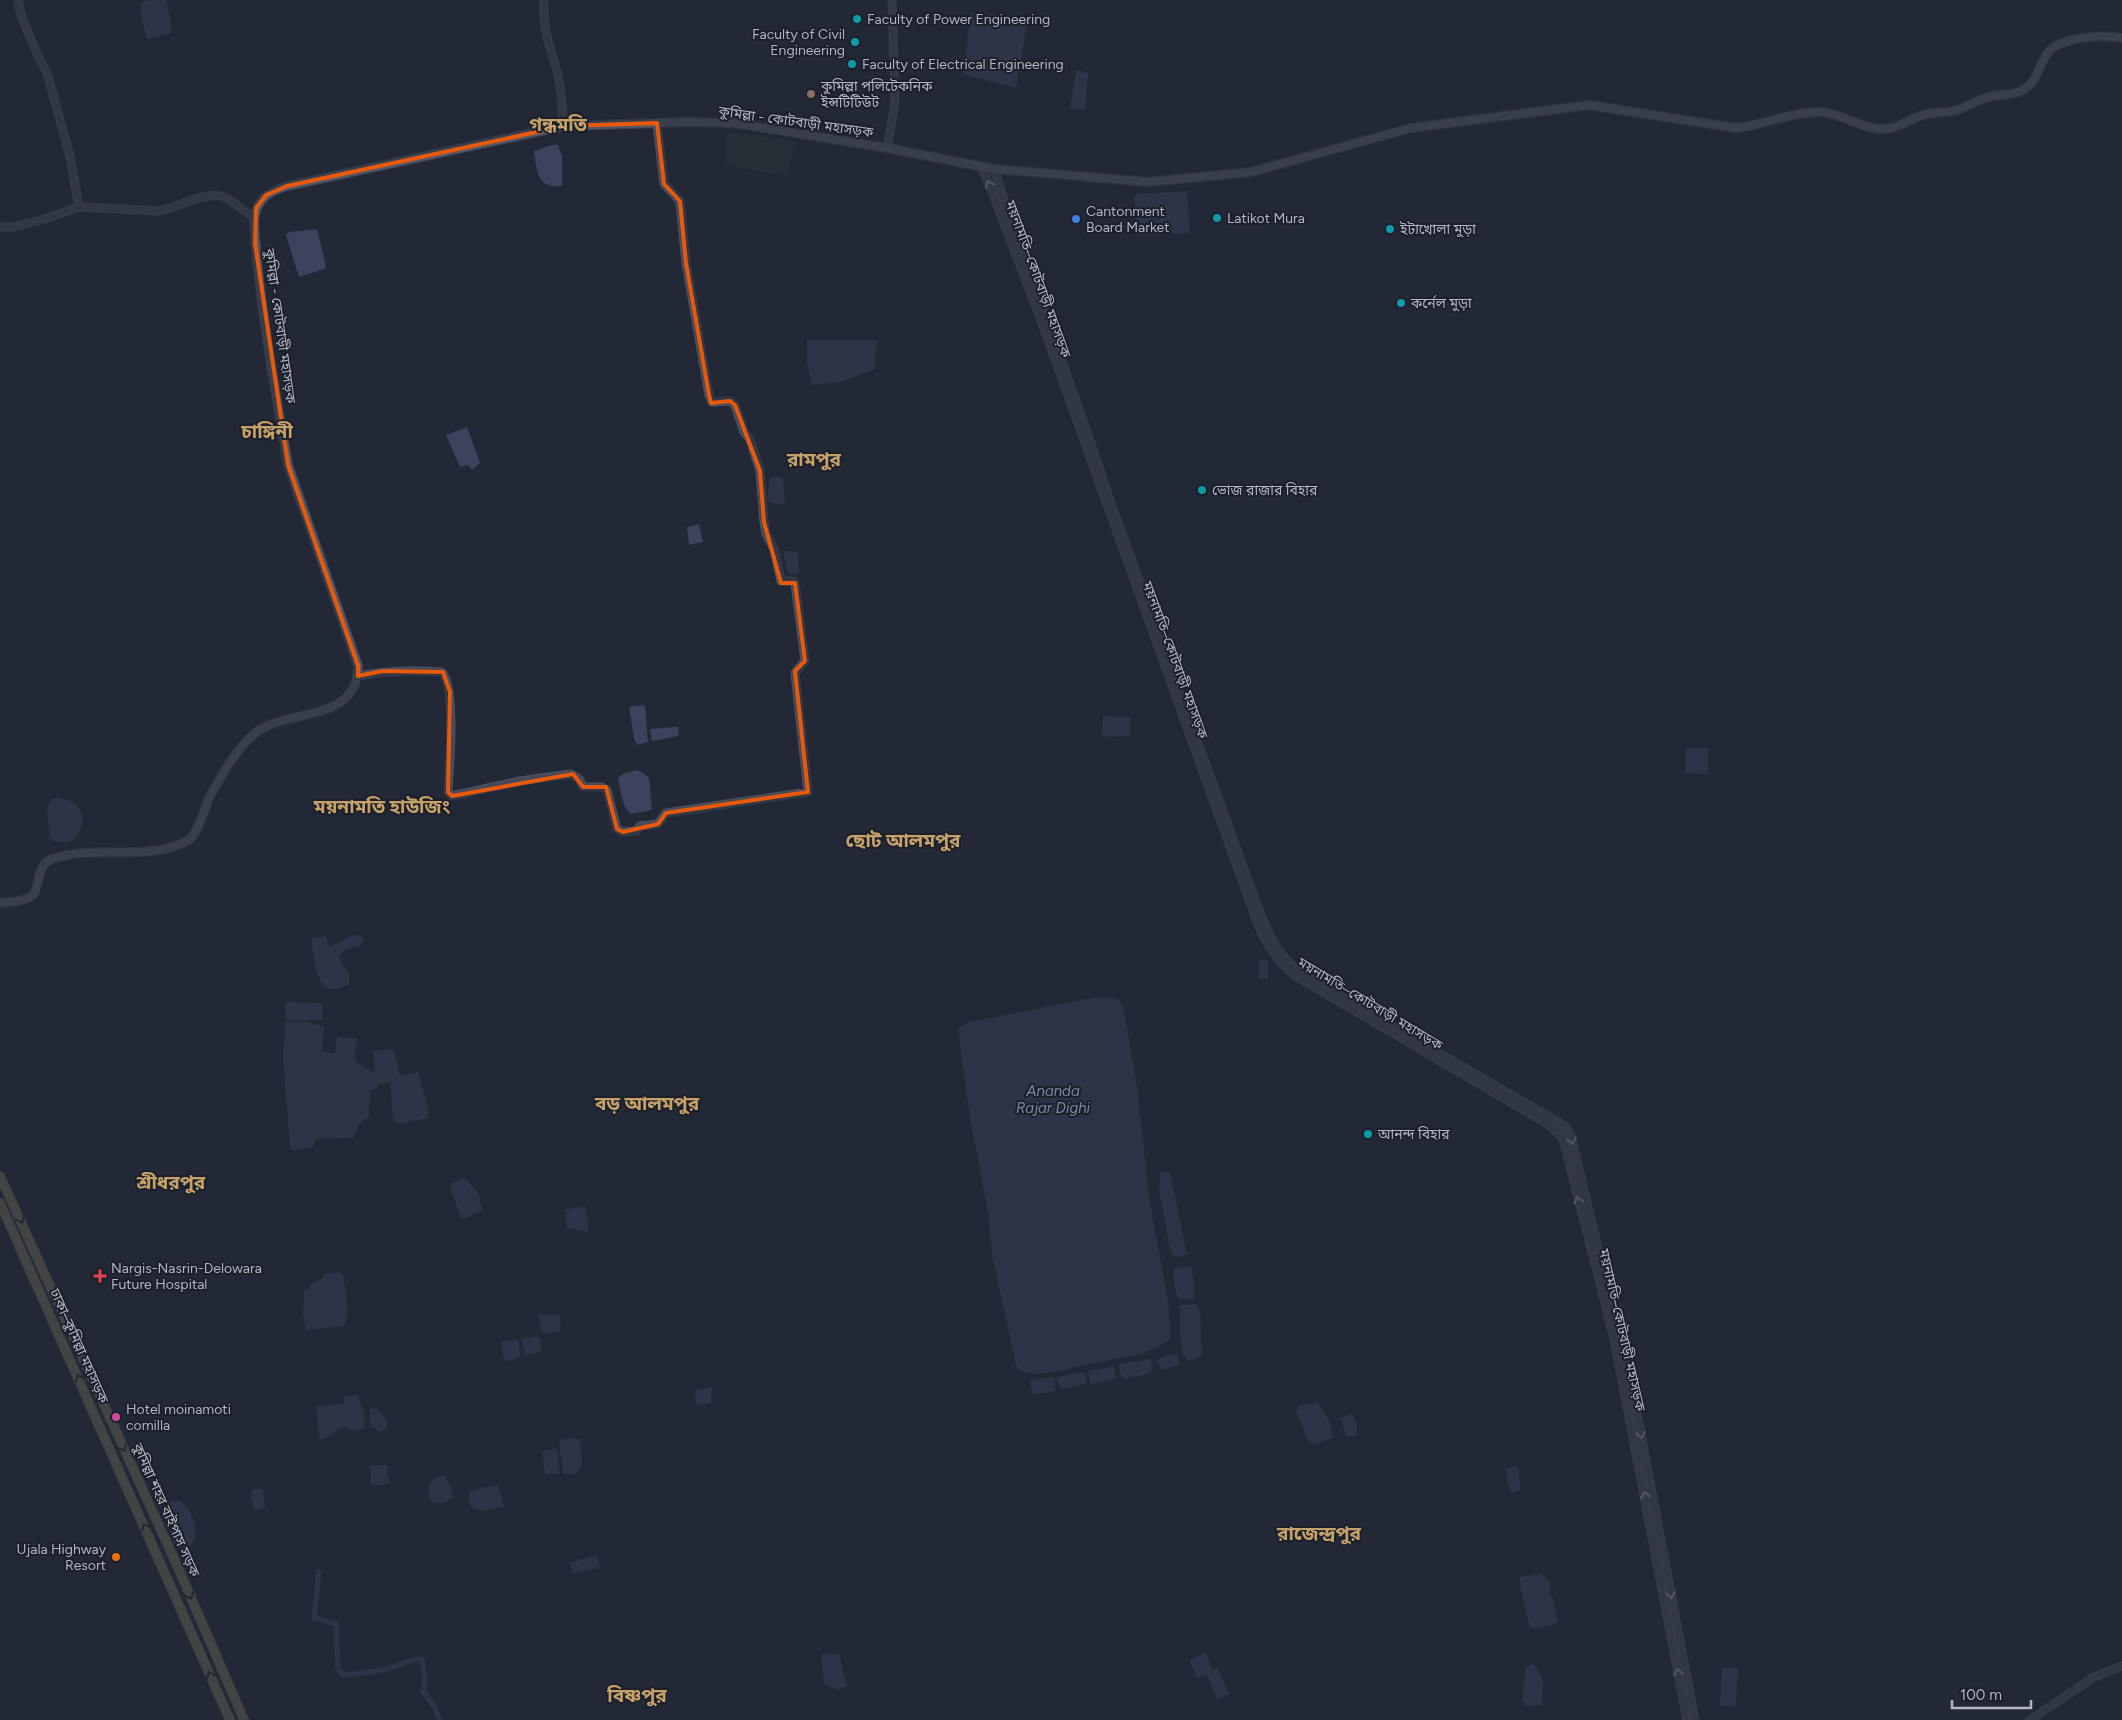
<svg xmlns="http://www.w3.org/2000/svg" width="2122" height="1720" font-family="Figtree,'Noto Sans Bengali',sans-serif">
<rect width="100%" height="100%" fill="#232836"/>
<polygon fill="#29383b" points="727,132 797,141 787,176 725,165"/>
<g fill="#3b435d">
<polygon points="149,0 166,0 171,22 171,33 147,39 140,11 142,2"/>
<polygon points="971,12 1028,18 1016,88 963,74"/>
<polygon points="1076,70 1088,73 1085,110 1070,109"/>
<path d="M552,145H558L562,156V186C537,189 537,172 534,151Z"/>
<polygon points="1187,191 1190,233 1138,235 1134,198 1138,194"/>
<polygon points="317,229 326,266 324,269 299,277 286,235 289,232"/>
<polygon points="807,340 877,340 875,369 840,382 812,385 807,364"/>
<polygon points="467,427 480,463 472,470 468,465 460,467 446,435"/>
<polygon points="775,476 783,478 785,504 774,504 767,500 770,478"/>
<polygon points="699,524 703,542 689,545 687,527"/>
<polygon points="785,551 798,552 799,573 788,574 784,557"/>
<polygon points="645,705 648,742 637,745 634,738 629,707"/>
<polygon points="1103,716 1131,717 1129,736 1102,737"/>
<polygon points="673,727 678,727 679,736 652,741 650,729"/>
<polygon points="1686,748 1708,748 1708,774 1685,773"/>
<path d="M637,770L649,777L652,810L631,814C621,806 621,790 618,778L623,774Z"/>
<path d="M56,798C74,799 87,809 81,828C79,833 77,838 72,841C67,842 60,842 56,842L50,838L47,808L51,800Z"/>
<path d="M354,935L363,937V944C357,947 344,948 341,954C335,963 354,969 349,984C343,986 336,991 330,989C315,986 312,950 312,938L326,936L329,947Z"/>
<rect x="1259" y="960" width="9" height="19"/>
<polygon points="1097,997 1117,999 1121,1002 1126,1021 1137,1087 1149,1197 1169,1308 1170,1338 1167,1342 1143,1353 1053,1372 1033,1374 1019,1371 1016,1365 992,1255 988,1213 970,1117 958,1031 959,1027 969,1022"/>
<polygon points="286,1002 322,1003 323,1020 285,1020"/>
<polygon points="285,1022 309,1022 324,1027 322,1051 335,1054 337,1037 357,1038 355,1061 375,1073 373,1051 394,1049 400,1076 418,1072 428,1108 428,1118 399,1124 393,1119 390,1082 378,1084 377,1089 370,1090 369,1117 359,1124 354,1138 315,1139 314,1146 293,1151 290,1146 283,1058"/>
<polygon points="1170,1172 1187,1254 1179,1257 1173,1256 1170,1248 1159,1191 1160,1173"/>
<polygon points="464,1177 478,1193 483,1210 466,1218 461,1218 451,1189 452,1183"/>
<polygon points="585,1206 588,1221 588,1232 567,1228 565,1210"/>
<path d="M1191,1266L1194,1279V1299L1179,1300C1175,1290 1171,1279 1175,1268Z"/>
<polygon points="338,1272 343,1275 348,1309 345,1326 306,1330 303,1315 304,1290 309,1289 310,1284 322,1279 324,1274"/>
<path d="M1196,1304L1200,1311L1202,1356L1188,1361C1178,1353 1180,1317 1180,1305Z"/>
<polygon points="539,1314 559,1315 561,1331 543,1334 538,1316"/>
<polygon points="537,1336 540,1338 542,1351 525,1356 522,1338"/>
<polygon points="519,1339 520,1357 509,1361 503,1359 501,1341"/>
<polygon points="1178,1354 1179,1365 1161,1370 1157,1360 1167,1355"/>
<polygon points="1151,1359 1152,1370 1148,1374 1124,1379 1121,1376 1118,1364"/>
<polygon points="1114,1366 1116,1378 1115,1379 1092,1384 1090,1383 1088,1371"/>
<polygon points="1083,1372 1085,1374 1087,1383 1061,1389 1056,1377"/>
<polygon points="1054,1377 1056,1390 1048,1393 1032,1394 1030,1380"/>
<polygon points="712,1386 711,1403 696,1405 695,1391"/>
<path d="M357,1395L364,1412L365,1428L352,1431L347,1427C336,1428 330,1438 319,1440L316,1406L343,1404L344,1396Z"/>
<path d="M1317,1402C1324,1411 1334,1425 1332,1438L1315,1444L1310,1443L1307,1439L1296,1411L1298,1406Z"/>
<polygon points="377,1408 388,1422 386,1429 381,1432 370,1426 370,1409"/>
<polygon points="1352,1414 1357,1425 1356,1436 1346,1436 1341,1418"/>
<polygon points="574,1438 580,1440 582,1463 579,1470 574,1474 563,1474 559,1440"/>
<polygon points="557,1449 560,1474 545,1474 542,1451"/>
<polygon points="387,1465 389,1483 381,1485 371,1485 370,1466"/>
<polygon points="1516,1466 1519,1471 1520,1490 1512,1493 1508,1487 1506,1469"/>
<path d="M443,1475L449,1482L453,1497C447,1503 439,1505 431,1502C426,1487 429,1480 443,1475Z"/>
<path d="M496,1485L499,1487L504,1506C488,1511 463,1517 470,1491Z"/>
<polygon points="255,1488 263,1489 265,1507 258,1511 253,1508 251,1496 252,1490"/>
<path d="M174,1501H181C194,1514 205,1538 185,1550L178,1548L173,1541L165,1511L168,1503Z"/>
<polygon points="596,1555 601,1567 573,1574 570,1563"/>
<polygon points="1541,1574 1550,1581 1550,1595 1553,1598 1558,1623 1537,1629 1530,1627 1520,1586 1520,1577"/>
<polygon points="824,1653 839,1654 847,1686 838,1690 824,1684 821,1656"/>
<polygon points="1206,1653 1212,1669 1218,1668 1229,1694 1217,1700 1207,1674 1197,1678 1189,1660"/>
<polygon points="1534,1663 1543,1680 1542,1705 1526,1706 1522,1701 1525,1668"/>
<polygon points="1722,1667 1738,1668 1736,1707 1720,1706"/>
</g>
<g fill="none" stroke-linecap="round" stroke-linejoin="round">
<path stroke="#3b435d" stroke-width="5.5" d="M319,1572L314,1618L336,1624L338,1669L343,1675C358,1674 373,1672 387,1669C400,1666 409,1658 422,1660L425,1679L423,1691L434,1706L440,1720"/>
<defs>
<g id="secondary">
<polyline points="18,0 21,15 37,54 47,73 70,156 79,207"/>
<path d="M544,0C542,35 552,48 559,80C562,95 562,111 564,126"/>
<polyline points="887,148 895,103 892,0"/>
<path d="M981,166L991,189L1042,323L1257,922C1265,943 1277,960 1294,975L1551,1126L1563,1138L1614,1339L1687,1720"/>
<path d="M994,169C1029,281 1075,389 1110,501L1258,908C1270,937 1276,953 1301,973L1565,1126L1571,1136L1634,1398L1695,1720"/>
<path d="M0,227H13L41,220L79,207L159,211C177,208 208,190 224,197C234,202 245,212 254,218"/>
<path d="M358,676C386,671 413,670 441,672C457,683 449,770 448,792L452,796L520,781L571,774L579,779L583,787H602L607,790L617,829L623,832L636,831L640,826L658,824L666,813L808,792L795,673L805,661L795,583L793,581H781L774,549L766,534L764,522L760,471L750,439L744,432L735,405L730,401L712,402L709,395L686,263L680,201L664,184L657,123"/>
<polyline points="2030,1720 2094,1677 2122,1666"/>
</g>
<path id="primary" d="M0,903C9,902 22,902 30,897C42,890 34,866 52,859C97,844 147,862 187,841C198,836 204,809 209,798C221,776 236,749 255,733C289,707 357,724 358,666L288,465C274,385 259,304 254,223C255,200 267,192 287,186L564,126L687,122L733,123L887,148L994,169L1148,182L1251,172L1411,128L1589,105L1736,128C1763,125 1791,112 1818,112C1842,112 1861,130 1884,129C1899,129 1912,117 1927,114C1937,112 1947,113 1957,110C1967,107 1977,100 1988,97C1998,95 2009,95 2018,92C2039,83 2036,70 2047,54C2059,36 2102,35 2122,38"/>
<g id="highway">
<polyline points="0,1176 176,1563 244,1720"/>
<polyline points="0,1203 230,1720"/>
</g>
</defs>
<use href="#secondary" stroke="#515561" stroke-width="9"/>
<use href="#primary" stroke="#404450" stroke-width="10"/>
<use href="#highway" stroke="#3e424e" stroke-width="11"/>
<use href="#secondary" stroke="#454959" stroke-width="7"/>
<use href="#primary" stroke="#555967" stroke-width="8"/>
<use href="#highway" stroke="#6c6755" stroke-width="9"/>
</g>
<defs><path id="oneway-chevron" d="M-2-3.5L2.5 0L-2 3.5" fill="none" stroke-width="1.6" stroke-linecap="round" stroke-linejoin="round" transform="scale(1.25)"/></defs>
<g stroke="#8b8f9e">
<use href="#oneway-chevron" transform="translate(989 184) rotate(-112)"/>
<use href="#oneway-chevron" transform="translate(1572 1141) rotate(76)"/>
<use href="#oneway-chevron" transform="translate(1578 1200) rotate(-105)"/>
<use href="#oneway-chevron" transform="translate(1641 1435) rotate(80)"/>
<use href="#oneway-chevron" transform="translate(1645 1495) rotate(-101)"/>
<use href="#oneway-chevron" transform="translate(1671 1595) rotate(79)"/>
<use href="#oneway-chevron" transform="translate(1678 1672) rotate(-101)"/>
</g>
<g stroke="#24272f">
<use href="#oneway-chevron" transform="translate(21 1220) rotate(65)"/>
<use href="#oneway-chevron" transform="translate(79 1378) rotate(-114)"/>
<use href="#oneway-chevron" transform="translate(123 1448) rotate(66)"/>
<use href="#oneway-chevron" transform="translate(145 1527) rotate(-114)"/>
<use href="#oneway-chevron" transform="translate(190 1596) rotate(66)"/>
<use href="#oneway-chevron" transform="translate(210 1675) rotate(-113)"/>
</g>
<path d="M0 0H2122V1720H0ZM657,123L664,184L680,201L686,263L709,395L711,403L730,401L735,405L760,471L764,522L781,583H795L805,661L795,671L808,792L666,813L658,824L623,832L617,829L606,787H583L573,774L452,796L448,792L450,692L443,672L383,671L358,676V666L288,465L255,243L256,208L266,195L287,186L564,126Z" fill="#232836" fill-opacity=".55" fill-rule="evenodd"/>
<path fill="none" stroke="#e8590c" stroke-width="4" stroke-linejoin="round" d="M657,123L664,184L680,201L686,263L709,395L711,403L730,401L735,405L760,471L764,522L781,583H795L805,661L795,671L808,792L666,813L658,824L623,832L617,829L606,787H583L573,774L452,796L448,792L450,692L443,672L383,671L358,676V666L288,465L255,243L256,208L266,195L287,186L564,126Z"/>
<g fill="#0f9aa8" stroke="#1c202b" stroke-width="2">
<circle cx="857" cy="19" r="5"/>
<circle cx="855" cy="42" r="5"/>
<circle cx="852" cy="64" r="5"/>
<circle cx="1217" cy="218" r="5"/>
<circle cx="1390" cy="229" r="5"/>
<circle cx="1401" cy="303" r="5"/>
<circle cx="1202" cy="490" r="5"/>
<circle cx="1368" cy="1134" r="5"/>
</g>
<circle fill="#8d6e63" stroke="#1c202b" stroke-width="2" cx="811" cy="94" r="5"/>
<circle fill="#3f7fe0" stroke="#1c202b" stroke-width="2" cx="1076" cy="219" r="5"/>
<path fill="#e0444e" stroke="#1c202b" stroke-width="2" d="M97.5 1268.5h5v5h5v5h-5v5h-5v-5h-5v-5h5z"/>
<circle fill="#d1479c" stroke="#1c202b" stroke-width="2" cx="116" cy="1417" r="5"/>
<circle fill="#e8710a" stroke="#1c202b" stroke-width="2" cx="116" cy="1557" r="5"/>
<g text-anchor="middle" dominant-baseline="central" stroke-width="4" stroke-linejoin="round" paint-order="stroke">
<g font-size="14" fill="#b1b5c3" stroke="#1c202b" text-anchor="start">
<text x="867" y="19">Faculty of Power Engineering</text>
<text x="845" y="34" text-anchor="end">Faculty of Civil<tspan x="845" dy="16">Engineering</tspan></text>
<text x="862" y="64">Faculty of Electrical Engineering</text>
<text x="821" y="86">কুমিল্লা পলিটেকনিক<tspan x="821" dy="16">ইন্সটিটিউট</tspan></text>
<text x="1086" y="211">Cantonment<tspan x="1086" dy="16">Board Market</tspan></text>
<text x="1227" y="218">Latikot Mura</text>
<text x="1400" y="229">ইটাখোলা মুড়া</text>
<text x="1411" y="303">কর্নেল মুড়া</text>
<text x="1212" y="490">ভোজ রাজার বিহার</text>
<text x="1378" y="1134">আনন্দ বিহার</text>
<text x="111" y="1268">Nargis-Nasrin-Delowara<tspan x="111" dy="16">Future Hospital</tspan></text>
<text x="126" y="1409">Hotel moinamoti<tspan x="126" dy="16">comilla</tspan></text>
<text x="106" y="1549" text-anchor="end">Ujala Highway<tspan x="106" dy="16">Resort</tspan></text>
</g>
<g font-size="14" fill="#b1b5c3" stroke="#1c202b">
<text transform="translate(796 122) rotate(8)">কুমিল্লা - কোটবাড়ী মহাসড়ক</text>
<text transform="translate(1038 279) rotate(70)">ময়নামতি–কোটবাড়ী মহাসড়ক</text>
<text transform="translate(280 326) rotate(82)">কুমিল্লা - কোটবাড়ী মহাসড়ক</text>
<text transform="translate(1175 660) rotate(70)">ময়নামতি–কোটবাড়ী মহাসড়ক</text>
<text transform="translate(1370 1004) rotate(31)">ময়নামতি–কোটবাড়ী মহাসড়ক</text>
<text transform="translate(1622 1330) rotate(77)">ময়নামতি–কোটবাড়ী মহাসড়ক</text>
<text transform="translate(79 1346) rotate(66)">ঢাকা–কুমিল্লা মহাসড়ক</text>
<text transform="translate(166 1510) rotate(66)">কুমিল্লা শহর বাইপাস সড়ক</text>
</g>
<g font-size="15" font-style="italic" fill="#7d88a8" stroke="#1c202b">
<text x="1053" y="1091">Ananda<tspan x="1053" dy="17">Rajar Dighi</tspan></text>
</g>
<g font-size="19" font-weight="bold" fill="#c6a16a" stroke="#1c202b">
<text x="558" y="124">গন্ধমতি</text>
<text x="267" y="431">চাঙ্গিনী</text>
<text x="814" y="459">রামপুর</text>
<text x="382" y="806">ময়নামতি হাউজিং</text>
<text x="903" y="840">ছোট আলমপুর</text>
<text x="647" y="1103">বড় আলমপুর</text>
<text x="171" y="1182">শ্রীধরপুর</text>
<text x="1319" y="1533">রাজেন্দ্রপুর</text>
<text x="637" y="1695">বিষ্ণপুর</text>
</g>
</g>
<path d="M1952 1700v8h79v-8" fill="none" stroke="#b1b5c3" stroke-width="2.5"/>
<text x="1960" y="1700" font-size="15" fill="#b1b5c3" stroke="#1c202b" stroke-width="4" paint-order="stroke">100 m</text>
</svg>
